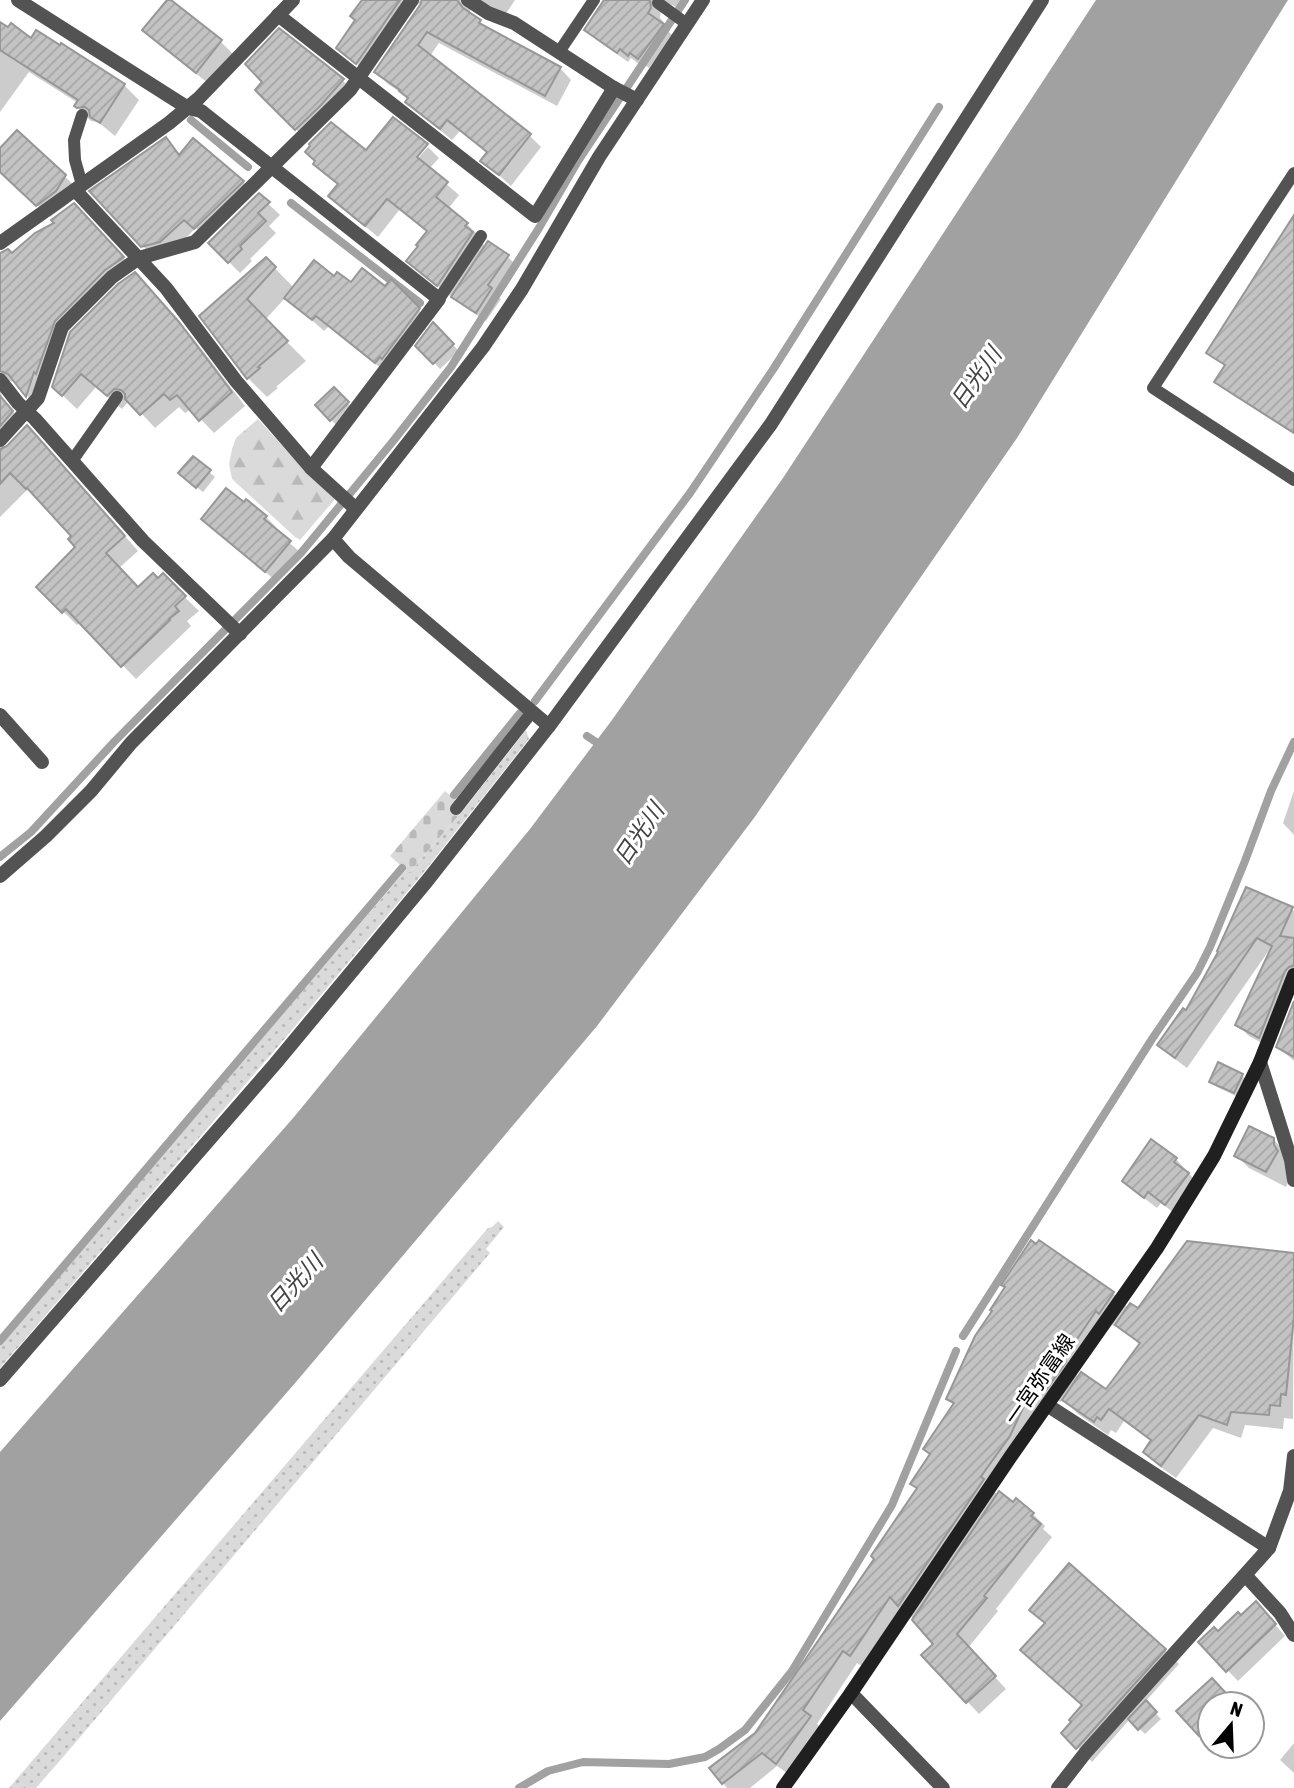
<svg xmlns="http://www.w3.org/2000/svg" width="1294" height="1788" font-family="'Asap Condensed','Noto Sans JP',sans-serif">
<defs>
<pattern id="grass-dots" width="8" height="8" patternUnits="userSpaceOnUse" patternTransform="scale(1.75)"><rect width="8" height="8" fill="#dadada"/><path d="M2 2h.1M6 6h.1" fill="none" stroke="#b9b9b9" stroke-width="1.8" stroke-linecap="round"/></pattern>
<pattern id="forest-firs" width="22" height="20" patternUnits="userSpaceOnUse" patternTransform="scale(1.75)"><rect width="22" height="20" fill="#dadada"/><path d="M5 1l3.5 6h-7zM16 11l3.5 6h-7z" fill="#b9b9b9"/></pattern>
<pattern id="cemetery-stones" width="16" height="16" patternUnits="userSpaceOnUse" patternTransform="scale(1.75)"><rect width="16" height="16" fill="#dadada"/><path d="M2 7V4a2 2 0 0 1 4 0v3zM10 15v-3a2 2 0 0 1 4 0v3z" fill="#b9b9b9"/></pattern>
<pattern id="building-hatch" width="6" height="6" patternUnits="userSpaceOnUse" patternTransform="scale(1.75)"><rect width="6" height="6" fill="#c3c3c3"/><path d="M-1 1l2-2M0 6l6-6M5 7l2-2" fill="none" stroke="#a6a6a6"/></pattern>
</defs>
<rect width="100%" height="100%" fill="#fff"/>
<g fill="url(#grass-dots)">
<polygon points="526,730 529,739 423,873 275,1050 0,1368 0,1345 406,870 410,872 465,808"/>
<polygon points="498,1221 504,1227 486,1249 490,1253 64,1756 36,1788 9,1788 488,1228 492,1227"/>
</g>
<polygon fill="url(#forest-firs)" points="258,419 308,474 335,499 300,540 295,537 232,479 229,464 232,449 236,438"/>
<polygon fill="url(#cemetery-stones)" points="445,791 465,808 409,873 390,856"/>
<polygon fill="#a1a1a1" points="1096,0 1288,0 1017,438 754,818 597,1026 296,1382 0,1721 0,1452 294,1117 530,829 612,720 783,478"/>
<g fill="#0003" fill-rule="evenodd">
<polygon points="169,0 221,42 233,54 209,84 157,42 145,30"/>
<polygon points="364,0 515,0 505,15 475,3 470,11 470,15 488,30 560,68 571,80 557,106 439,43 430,56 530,136 541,147 511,186 482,160 488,153 460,131 452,140 419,113 407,102 409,99 407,97 388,84 376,72 422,6 422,1 416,6 369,74 338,48 357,21"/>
<polygon points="606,0 685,0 678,8 670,4 661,9 660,18 666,25 664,27 673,36 649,68 641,62 640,65 631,58 628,62 597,40 587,30"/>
<polygon points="0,32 32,41 124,85 139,100 115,136 98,122 91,121 76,106 78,103 29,72 0,112"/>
<polygon points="342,80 353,90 307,140 257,90"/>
<polygon points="17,132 78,189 68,204 50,217 0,171 0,151"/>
<polygon points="166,139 181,155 243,182 253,192 205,238 196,228 171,252 153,257 143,246"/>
<polygon points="428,147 439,158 429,169 459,195 448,209 467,224 479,236 477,238 486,247 507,256 517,266 497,296 501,299 486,321 463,306 451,295 450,296 421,273 429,233 400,209 378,237 343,208 330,196 339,185 315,164 366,152 411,162 413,164"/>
<polygon points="259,195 280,215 269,226 276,233 250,259 252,261 240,273 210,243"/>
<polygon points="85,216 134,269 116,281 66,332 37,406 15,382 10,381 2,387 1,393 3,399 23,424 4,445 2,451 41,441 138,551 119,568 139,589 158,580 163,576 199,611 187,621 191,626 136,679 81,622 77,625 38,587 78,547 73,537 28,489 0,517 0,258 12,255"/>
<polygon points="1294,219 1294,434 1222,388 1216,382 1226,367 1208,353"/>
<polygon points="266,259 294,288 334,278 351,285 386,289 392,282 430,322 388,374 329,326 324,331 286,297 265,320 306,361 276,387 278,388 267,397 248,378 201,316"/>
<polygon points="149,288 193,338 245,406 214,433 191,409 185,413 179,407 155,428 131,402 128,402 122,409 96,387 77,409 54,387"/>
<polygon points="433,325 459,351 440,369 418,346"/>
<polygon points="334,389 353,409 337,426 317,405"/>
<polygon points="193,458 215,477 203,492 186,479"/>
<polygon points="247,501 266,517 276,527 274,530 300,552 276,581 214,529"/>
<polygon points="1294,791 1294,835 1283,823"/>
<polygon points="1292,909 1294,911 1294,988 1271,1048 1249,1036 1237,1024 1273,947 1272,946 1187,1068 1171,1056 1159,1045 1187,1012 1220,952"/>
<polygon points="1294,1006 1294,1061 1278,1047"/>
<polygon points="1219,1064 1242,1076 1248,1081 1240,1098 1217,1087 1211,1081"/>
<polygon points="1273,1139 1286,1153 1293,1173 1286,1187 1249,1168 1236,1155"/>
<polygon points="1176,1159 1200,1186 1178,1216 1161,1203 1157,1208 1136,1192 1124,1181"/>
<path d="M1039,1243L1113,1293L1129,1308L1138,1310L1294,1254L1293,1419L1284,1418L1283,1429L1245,1425L1241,1438L1213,1428L1176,1478L1159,1466L1145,1452L1152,1442L1124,1421L1116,1433L1111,1430L1108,1435L1078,1414L1063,1399L1060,1402L1049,1395L994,1492L1014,1504L1033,1514L1045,1526L1043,1529L1052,1537L996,1609L998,1611L968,1648L1006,1689L979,1714L924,1655L936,1644L904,1609L865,1668L857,1663L817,1724L824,1731L791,1776L777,1766L750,1788H727L712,1768L756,1734L876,1559L918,1489L912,1484L931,1455L954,1405L948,1399ZM1116,1323L1141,1346L1107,1392L1080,1378L1076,1375L1111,1324L1114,1326Z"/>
<polygon points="1032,1610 1165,1650 1179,1664 1145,1702 1161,1719 1145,1734 1130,1719 1092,1762 1064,1733 1084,1706 1046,1624"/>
<polygon points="1266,1614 1285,1636 1238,1681 1200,1642 1218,1633 1241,1618"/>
<polygon points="1212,1680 1235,1704 1210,1704 1210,1744 1178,1712"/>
<polygon points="1294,1743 1294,1773 1280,1760"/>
</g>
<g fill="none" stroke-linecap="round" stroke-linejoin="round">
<g stroke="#a1a1a1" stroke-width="8">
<polyline points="191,120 248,167"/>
<polyline points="291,203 420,303"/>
<polyline points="535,701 690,493 774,368 939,107"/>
<polyline points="587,736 602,746"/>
<polyline points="454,795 520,713"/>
<polyline points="0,857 31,832 114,742 301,553 394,440 451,367 539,228 578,161 685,0"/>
<polyline points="963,1336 1152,1039 1197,973 1210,947 1245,861 1271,791 1294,742"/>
<polyline points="0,1341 402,868"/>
<polyline points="519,1788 548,1771 583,1762 669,1764 705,1757 719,1749 745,1730 792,1671 892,1505 956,1351"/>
</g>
</g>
<g fill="url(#building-hatch)" stroke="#979797" stroke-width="2">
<polygon points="167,0 171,0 222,40 196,73 142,30"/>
<polygon points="362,0 400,0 356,64 336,48 355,20 350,16"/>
<polygon points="422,0 457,0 463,8 481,20 479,23 561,67 545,96 427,32 418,45 531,134 499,175 480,161 487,152 447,120 440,129 405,102 408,98 399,91 400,90 374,72 420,5"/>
<polygon points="604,0 650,0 651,8 648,13 664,24 638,59 630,53 628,56 620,49 617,53 584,30"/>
<polygon points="0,22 8,27 11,23 31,38 36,30 60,45 61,43 125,84 100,123 90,117 89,110 85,107 77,108 74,106 78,100 0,50"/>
<polygon points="279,28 344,79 321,105 295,130 255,90 262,82 245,64"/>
<polygon points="393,117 428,144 417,157 448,182 436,197 468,223 465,226 473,232 437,286 406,261 418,246 416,245 427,231 387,199 365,226 328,196 338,184 313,164 315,161 305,152 310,146 309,144 331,122 366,150"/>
<polygon points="17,130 66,175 56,191 36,206 0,172 0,148"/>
<polygon points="166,137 179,155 193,138 244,181 194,229 184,220 160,242 141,247 89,191"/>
<polygon points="259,193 270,202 258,213 266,221 240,246 242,249 228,263 208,243"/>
<polygon points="74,203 124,257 105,270 55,321 36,374 34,372 26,397 8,374 0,371 0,253 8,249 12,253 35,233 54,223 51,220"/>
<polygon points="1294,215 1294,433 1214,382 1225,365 1206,353"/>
<polygon points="488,241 509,255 488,285 492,288 476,313 451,297"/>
<polygon points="266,257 276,267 247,299 288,341 258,367 260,368 247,379 199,316"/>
<polygon points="314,260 334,276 337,272 351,282 362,268 385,286 391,279 420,308 382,359 380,357 375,363 316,316 312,320 284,298"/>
<polygon points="135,272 179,322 232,392 199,421 177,395 170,400 164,394 140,415 125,399 125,394 121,390 114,389 107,396 81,374 62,396 52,387 70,332 118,284"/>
<polygon points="433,322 454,344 433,364 415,346"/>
<polygon points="334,387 349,402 330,421 315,405"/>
<polygon points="0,396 13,411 0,426"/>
<polygon points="27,425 125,536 106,553 138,587 153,573 158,578 163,573 186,596 175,606 179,611 169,619 170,620 121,667 66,609 62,613 36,587 75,547 68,539 71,536 27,488 26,489 10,473 0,484 0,449 7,446"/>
<polygon points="193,456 211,470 196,488 178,473"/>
<polygon points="226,488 244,502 246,499 267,516 264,519 291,541 265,572 201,519"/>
<polygon points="1246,887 1293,907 1280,936 1294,938 1294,966 1289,967 1285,971 1259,1038 1235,1025 1272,946 1257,938 1175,1058 1157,1045 1183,1008 1186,1010 1218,952 1217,951"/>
<polygon points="1294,1001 1294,1057 1276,1047"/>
<polygon points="1218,1062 1243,1074 1234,1093 1209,1082"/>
<polygon points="1249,1126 1274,1138 1274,1145 1278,1151 1266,1172 1234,1156"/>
<polygon points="1151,1139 1177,1158 1174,1162 1189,1173 1165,1205 1148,1192 1144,1198 1122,1181"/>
<polygon points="1031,1240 1036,1244 1039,1240 1114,1292 1099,1314 1096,1311 1063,1360 1066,1362 1046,1390 1035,1382 1010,1436 982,1475 981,1477 984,1479 898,1606 890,1597 850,1656 843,1651 803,1710 811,1716 776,1764 762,1753 722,1784 709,1768 755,1733 874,1559 871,1556 917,1488 910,1484 930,1454 923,1449 954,1403 946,1399 975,1336 992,1311 990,1310 1005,1287 1001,1285"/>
<polygon points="1187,1241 1294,1253 1294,1316 1286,1395 1281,1394 1280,1406 1270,1405 1269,1415 1231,1412 1227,1425 1199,1415 1161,1466 1143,1452 1151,1440 1109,1409 1101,1420 1097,1417 1094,1422 1062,1400 1081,1372 1106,1389 1140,1343 1115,1325 1130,1303 1138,1308"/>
<polygon points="999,1491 1013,1502 1016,1498 1034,1513 1031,1516 1041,1524 984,1596 987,1598 957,1634 996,1676 966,1703 921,1655 933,1644 912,1620"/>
<polygon points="1069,1563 1166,1649 1076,1749 1061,1733 1071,1722 1069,1720 1082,1705 1020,1650 1045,1623 1029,1610"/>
<polygon points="1256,1601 1276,1624 1226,1672 1198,1642 1214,1627 1218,1631 1238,1612 1241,1615"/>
<polygon points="1212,1678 1236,1704 1210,1704 1210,1725 1199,1736 1176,1711"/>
<polygon points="1146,1700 1157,1712 1138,1730 1128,1719"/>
</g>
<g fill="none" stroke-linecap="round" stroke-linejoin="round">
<g stroke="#535353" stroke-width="12">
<polyline points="658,3 687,24"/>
<polyline points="559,52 594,0"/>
<polyline points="1294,173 1153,388 1294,480"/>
<polyline points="82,185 75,160 74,140 82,115"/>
<polyline points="439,299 481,236"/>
<polyline points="72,461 117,397"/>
<polyline points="456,809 532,712"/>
</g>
<g stroke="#535353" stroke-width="14">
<polyline points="18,0 188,108 201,111 439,299 311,468"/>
<polyline points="468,0 488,13 514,23 614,88 637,100"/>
<polyline points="278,15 535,216 614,88"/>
<polyline points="75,190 166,288 236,381 311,468 356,509"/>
<polyline points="0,243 169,123 198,99 293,0"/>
<polyline points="0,380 18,403 35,419 143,541 240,634"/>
<polyline points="0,440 38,398 62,327 112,277 139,258 195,242 350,90 412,0"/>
<polyline points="333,539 349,557 549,726"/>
<polyline points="0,715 42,762"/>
<polyline points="0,876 46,836 91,791 131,743 333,539 483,347 522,289 599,157 703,0"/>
<polyline points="1260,1062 1291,1160 1294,1180"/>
<polyline points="0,1380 275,1064 427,881 549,726 771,424 1042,0"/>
<polyline points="1047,1405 1269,1548"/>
<polyline points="1246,1576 1280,1613 1294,1635"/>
<polyline points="851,1693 943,1788"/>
<polyline points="1058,1788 1086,1752 1269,1548 1290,1491 1294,1456"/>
</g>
<polyline stroke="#202020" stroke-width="14" points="783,1788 851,1693 1011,1456 1157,1248 1214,1156 1260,1062 1294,975"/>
</g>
<g text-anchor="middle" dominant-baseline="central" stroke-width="6" stroke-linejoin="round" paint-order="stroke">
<g font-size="21" fill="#000" stroke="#fff">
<text transform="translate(1039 1379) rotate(-55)">一宮弥富線</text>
</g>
<g font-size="23" font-style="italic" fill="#424242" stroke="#fff">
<text transform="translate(976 378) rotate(-55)">日光川</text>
<text transform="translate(639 834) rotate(-56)">日光川</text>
<text transform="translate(295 1283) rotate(-48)">日光川</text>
</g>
</g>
<g transform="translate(1231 1725) rotate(19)"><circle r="33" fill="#ffffff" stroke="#999999" stroke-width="2"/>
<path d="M0-5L12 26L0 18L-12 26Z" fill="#000000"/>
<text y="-10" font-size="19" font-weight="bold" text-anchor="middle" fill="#000000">N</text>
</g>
</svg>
